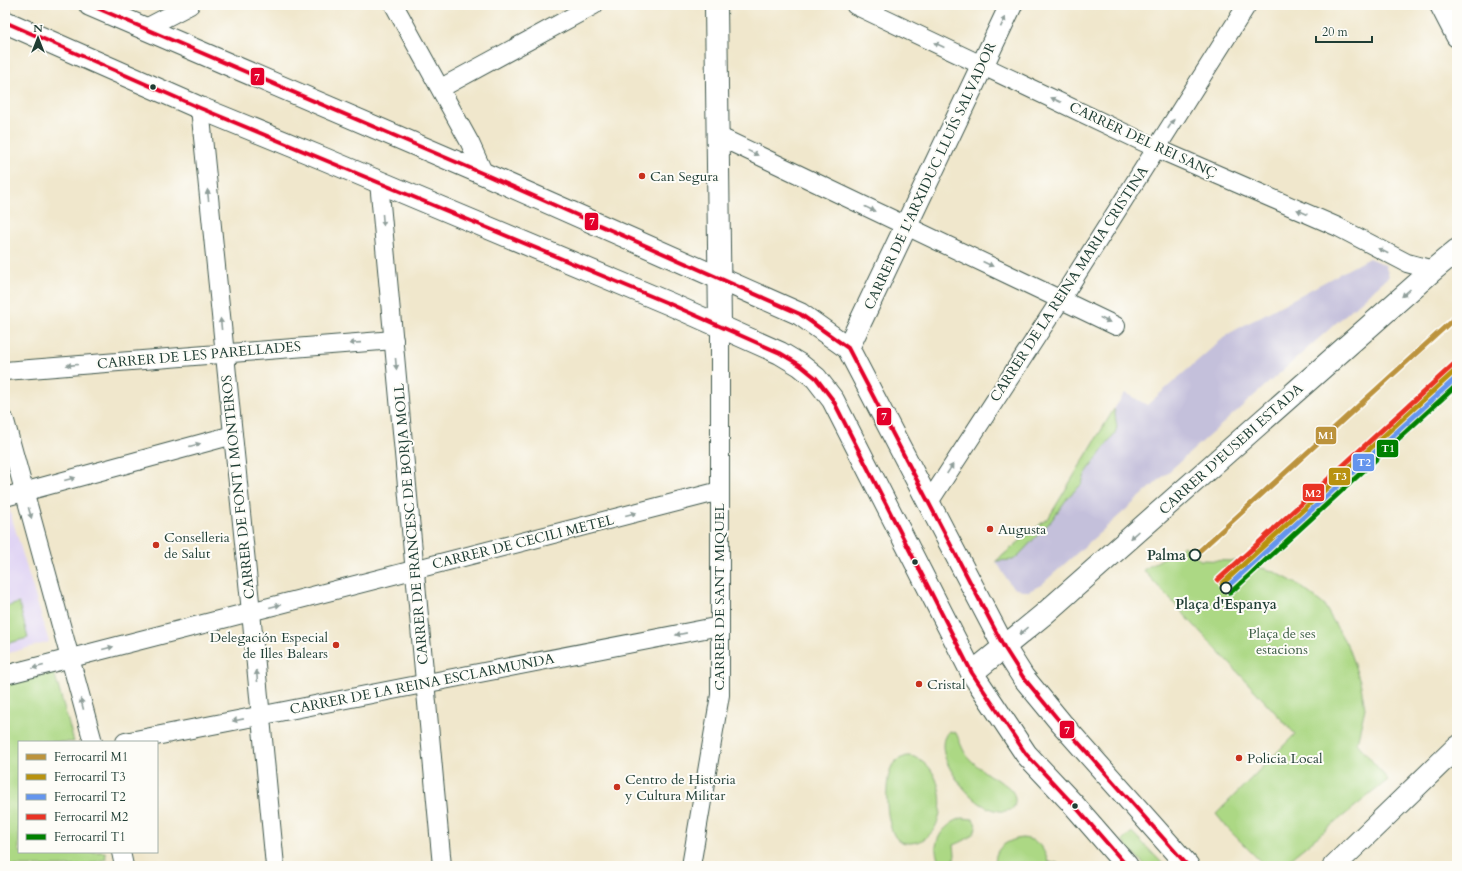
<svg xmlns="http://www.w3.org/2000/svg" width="1462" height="871" font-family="Cardo,serif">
<rect width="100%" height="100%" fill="#fdfcf7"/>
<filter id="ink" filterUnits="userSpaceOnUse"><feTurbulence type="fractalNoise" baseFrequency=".025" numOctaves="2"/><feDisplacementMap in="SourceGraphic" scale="8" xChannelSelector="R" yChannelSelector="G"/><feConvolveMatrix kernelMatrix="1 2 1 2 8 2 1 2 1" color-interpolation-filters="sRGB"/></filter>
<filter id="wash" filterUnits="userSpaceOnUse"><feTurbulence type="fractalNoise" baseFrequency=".012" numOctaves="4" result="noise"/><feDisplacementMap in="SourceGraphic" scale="16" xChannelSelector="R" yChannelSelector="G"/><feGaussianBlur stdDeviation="0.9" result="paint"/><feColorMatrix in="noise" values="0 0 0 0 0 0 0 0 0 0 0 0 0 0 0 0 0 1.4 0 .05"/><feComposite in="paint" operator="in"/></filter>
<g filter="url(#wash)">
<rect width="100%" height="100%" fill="#f0e7cc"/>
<polygon fill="#e0d4f4" points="8,505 49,642 5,654 5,506"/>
<polygon fill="#c4c0db" points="1369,258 1385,265 1389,276 1041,585 1029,591 1022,591 1014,588 1010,584 996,561 1049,517 1114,409 1125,393 1147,405 1228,334"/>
<g fill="#acd884" stroke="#668a5c">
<polygon points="1114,409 1117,427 1115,433 1086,473 1081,485 1069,496 1051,521 1018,556 1013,560 996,561 1049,517"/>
<polygon points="1184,546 1200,560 1235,561 1273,571 1299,585 1324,605 1347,645 1360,681 1365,708 1357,743 1388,780 1281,866 1265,866 1229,830 1216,814 1295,734 1143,570"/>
<polygon points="19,603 28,638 5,644 5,607"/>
<polygon points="54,672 74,742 19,742 19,852 105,852 106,859 81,866 5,866 5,685"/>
<path d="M949,731L956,733C960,741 962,750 968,757C974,764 982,770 989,775C999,782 1014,786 1015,799C1015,803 1015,805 1013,808C1011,811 1008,810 1005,811C997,812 988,808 981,804C964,793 929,750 949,731Z"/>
<path d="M907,756C946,756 956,839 911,843C906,843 901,843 897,839C885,828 883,775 894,763C897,759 902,758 907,756Z"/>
<path d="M962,818L973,819C983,833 964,841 954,845L955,855L953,862L949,864L944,865C930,855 936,835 948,826C952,822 957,820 962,818Z"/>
<polygon points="1132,832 1165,866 1146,866 1122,841"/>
<path d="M1022,838C1038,839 1044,848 1048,862L1057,863L1062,866H1034L1025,863H1020L1011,866H996C992,849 1007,840 1022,838Z"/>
</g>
</g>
<g filter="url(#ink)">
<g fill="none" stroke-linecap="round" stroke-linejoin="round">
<defs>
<g id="street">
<polyline points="394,5 470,143 484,174"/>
<polyline points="855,5 1156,148 1338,227 1407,263 1433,270"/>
<polyline points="146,28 190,5"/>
<polyline points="441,88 594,5"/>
<polyline points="200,108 251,612 275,866"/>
<polyline points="718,136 1116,326"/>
<polyline points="379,182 442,866"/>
<polyline points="5,371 394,340"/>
<polyline points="5,421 93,742"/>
<polyline points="5,497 233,435"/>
<polyline points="929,502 1061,299 1247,5"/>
<polyline points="5,675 720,491"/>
<polyline points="125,742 720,626"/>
<polyline points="121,852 124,866"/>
<polyline points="691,866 720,695 720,326"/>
</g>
<g id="secondary">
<polyline points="90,5 484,174 800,314 848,348 1004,647 1023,677 1061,723 1188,866"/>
<polyline points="716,5 720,326"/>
<polyline points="1441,5 1457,36"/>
<polyline points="5,22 200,108 322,158 670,304 780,353 800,365 816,378 833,400 972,673 1026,754 1073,804 1127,866"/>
<polyline points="848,348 1011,5"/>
<polyline points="972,673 1043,615 1433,270 1457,250"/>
<polyline points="1334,866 1457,747"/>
</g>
</defs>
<use href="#street" stroke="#3e564b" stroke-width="20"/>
<use href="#secondary" stroke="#3e564b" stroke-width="24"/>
<use href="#street" stroke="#fff" stroke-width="18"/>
<use href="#secondary" stroke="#fff" stroke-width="22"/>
<defs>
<g id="bus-1">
<polyline points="90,5 484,174 800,314 848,348 1004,647 1023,677 1061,723 1188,866"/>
<polyline points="5,22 200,108 670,304 780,353 800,365 816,378 833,400 972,673 1026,754 1073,804 1127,866"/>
</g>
</defs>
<use href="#bus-1" stroke="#fdfcf7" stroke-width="7"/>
<use href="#bus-1" stroke="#e4002b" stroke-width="4"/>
<defs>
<polyline id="rail-1" points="1195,555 1457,316"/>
<polyline id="rail-2" points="1222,584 1457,369"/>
<polyline id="rail-3" points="1226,588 1457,377"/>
<polyline id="rail-4" points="1218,580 1453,365"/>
<polyline id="rail-5" points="1230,593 1457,385"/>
</defs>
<use href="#rail-1" stroke="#fdfcf7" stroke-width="8"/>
<use href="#rail-2" stroke="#fdfcf7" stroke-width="8"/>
<use href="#rail-3" stroke="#fdfcf7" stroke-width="8"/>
<use href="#rail-4" stroke="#fdfcf7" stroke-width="8"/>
<use href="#rail-5" stroke="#fdfcf7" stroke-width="8"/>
<use href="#rail-1" stroke="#bc933c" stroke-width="5"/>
<use href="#rail-2" stroke="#b89210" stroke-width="5"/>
<use href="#rail-3" stroke="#6495ed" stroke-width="5"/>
<use href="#rail-4" stroke="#e93324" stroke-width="5"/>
<use href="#rail-5" stroke="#008000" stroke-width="5"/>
</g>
<defs><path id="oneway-solid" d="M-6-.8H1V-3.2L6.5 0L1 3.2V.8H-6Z"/></defs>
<g fill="#8f9e9a">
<use href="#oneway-solid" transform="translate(1003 22) rotate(-65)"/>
<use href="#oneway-solid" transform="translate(939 45) rotate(-155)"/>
<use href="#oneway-solid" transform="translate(1056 100) rotate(-155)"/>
<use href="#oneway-solid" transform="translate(1171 124) rotate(-57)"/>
<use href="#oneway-solid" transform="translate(753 153) rotate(26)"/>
<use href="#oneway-solid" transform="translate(208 195) rotate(-96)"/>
<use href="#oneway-solid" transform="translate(870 209) rotate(26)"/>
<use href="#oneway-solid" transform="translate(1302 212) rotate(-156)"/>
<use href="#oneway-solid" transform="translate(383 220) rotate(85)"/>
<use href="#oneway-solid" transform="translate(1383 251) rotate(-153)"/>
<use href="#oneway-solid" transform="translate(988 264) rotate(25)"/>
<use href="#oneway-solid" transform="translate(1406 293) rotate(138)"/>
<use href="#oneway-solid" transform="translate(1105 320) rotate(26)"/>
<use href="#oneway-solid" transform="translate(221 324) rotate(-96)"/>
<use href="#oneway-solid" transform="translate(355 343) rotate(176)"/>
<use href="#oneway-solid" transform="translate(396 364) rotate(85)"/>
<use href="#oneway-solid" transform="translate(72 365) rotate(175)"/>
<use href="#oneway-solid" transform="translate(195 445) rotate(-15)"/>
<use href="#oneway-solid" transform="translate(950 469) rotate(-57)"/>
<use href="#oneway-solid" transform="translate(70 479) rotate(-15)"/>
<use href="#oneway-solid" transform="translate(30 513) rotate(74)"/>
<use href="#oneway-solid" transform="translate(631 514) rotate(-14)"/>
<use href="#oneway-solid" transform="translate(1134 535) rotate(138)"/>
<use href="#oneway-solid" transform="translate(275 606) rotate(-14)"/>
<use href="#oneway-solid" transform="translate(1024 631) rotate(140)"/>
<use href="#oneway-solid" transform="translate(681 634) rotate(169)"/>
<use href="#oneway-solid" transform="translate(108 648) rotate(-14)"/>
<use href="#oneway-solid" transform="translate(38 667) rotate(166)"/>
<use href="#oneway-solid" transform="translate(257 676) rotate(-95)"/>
<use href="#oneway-solid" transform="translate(82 704) rotate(-105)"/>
<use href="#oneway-solid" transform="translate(238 720) rotate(169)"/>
</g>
</g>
<g fill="#1f3d34" stroke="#fdfcf7" stroke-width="1.5">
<circle cx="153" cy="87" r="3.5"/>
<circle cx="915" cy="562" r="3.5"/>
<circle cx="1075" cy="806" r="3.5"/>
</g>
<g fill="#c8321e" stroke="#fdfcf7" stroke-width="1.5">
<circle cx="642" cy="176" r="4"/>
<circle cx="990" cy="529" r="4"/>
<circle cx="156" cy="545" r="4"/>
<circle cx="336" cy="645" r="4"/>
<circle cx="919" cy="684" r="4"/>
<circle cx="1239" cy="758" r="4"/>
<circle cx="617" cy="787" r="4"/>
</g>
<g fill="#fdfcf7" stroke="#1f3d34" stroke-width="2">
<circle cx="1195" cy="555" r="5.5"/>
<circle cx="1226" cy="588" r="5.5"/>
</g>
<g text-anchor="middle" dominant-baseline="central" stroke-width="4" stroke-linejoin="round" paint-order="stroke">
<g font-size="14" fill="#1f3d34" stroke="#fdfcf7">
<text transform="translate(1143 140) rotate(25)">CARRER DEL REI SANÇ</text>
<text transform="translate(930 176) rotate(-65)">CARRER DE L'ARXIDUC LLUÍS SALVADOR</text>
<text transform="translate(1069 284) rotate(-57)">CARRER DE LA REINA MARIA CRISTINA</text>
<text transform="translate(199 355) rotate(-5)">CARRER DE LES PARELLADES</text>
<text transform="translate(1231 449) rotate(-42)">CARRER D'EUSEBI ESTADA</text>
<text transform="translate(238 487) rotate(-96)">CARRER DE FONT I MONTEROS</text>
<text transform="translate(411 524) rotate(-95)">CARRER DE FRANCESC DE BORJA MOLL</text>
<text transform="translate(523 542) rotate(-14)">CARRER DE CECILI METEL</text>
<text transform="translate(719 597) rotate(-90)">CARRER DE SANT MIQUEL</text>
<text transform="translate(422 684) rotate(-11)">CARRER DE LA REINA ESCLARMUNDA</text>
</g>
<g font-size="14" fill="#1f3d34" stroke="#fdfcf7" text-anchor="start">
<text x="650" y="176">Can Segura</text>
<text x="998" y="529">Augusta</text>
<text x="164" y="537">Conselleria<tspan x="164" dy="16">de Salut</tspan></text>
<text x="328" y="637" text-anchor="end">Delegación Especial<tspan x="328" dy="16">de Illes Balears</tspan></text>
<text x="927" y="684">Cristal</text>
<text x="1247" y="758">Policia Local</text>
<text x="625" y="779">Centro de Historia<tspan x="625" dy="16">y Cultura Militar</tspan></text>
</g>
<g font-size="14" font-weight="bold" fill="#1f3d34" stroke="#fdfcf7" text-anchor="end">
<text x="1186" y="555">Palma</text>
<text x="1226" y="604" text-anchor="middle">Plaça d'Espanya</text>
</g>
<g font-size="14" fill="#3b5c44" stroke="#fdfcf7">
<text x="1282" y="633">Plaça de ses<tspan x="1282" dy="16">estacions</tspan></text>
</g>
</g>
<g stroke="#fdfcf7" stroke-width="1.5">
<rect x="250" y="67" width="15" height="19" rx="4" fill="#e4002b"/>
<rect x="584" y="212" width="15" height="19" rx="4" fill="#e4002b"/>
<rect x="876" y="407" width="16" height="19" rx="4" fill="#e4002b"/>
<rect x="1315" y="426" width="22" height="19" rx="4" fill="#bc933c"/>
<rect x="1376" y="439" width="23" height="19" rx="4" fill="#008000"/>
<rect x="1352" y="453" width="23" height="19" rx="4" fill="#6495ed"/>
<rect x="1328" y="467" width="23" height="19" rx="4" fill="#b89210"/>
<rect x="1302" y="483" width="23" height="19" rx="4" fill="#e93324"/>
<rect x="1059" y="720" width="16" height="19" rx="4" fill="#e4002b"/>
</g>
<g font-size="11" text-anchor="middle" font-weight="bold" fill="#fff">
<text x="257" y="81">7</text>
<text x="592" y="225">7</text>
<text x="884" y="420">7</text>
<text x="1326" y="439">M1</text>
<text x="1388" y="452">T1</text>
<text x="1364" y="466">T2</text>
<text x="1340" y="480">T3</text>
<text x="1313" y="497">M2</text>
<text x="1067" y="734">7</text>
</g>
<rect width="1462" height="871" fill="none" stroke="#fdfcf7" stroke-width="20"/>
<rect x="18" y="741" width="140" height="112" fill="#fdfcf7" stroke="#a4b0a9"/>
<rect x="26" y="754" width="20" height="6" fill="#bc933c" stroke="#a4b0a9"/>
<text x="54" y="761" font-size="12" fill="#1f3d34">Ferrocarril M1</text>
<rect x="26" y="774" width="20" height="6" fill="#b89210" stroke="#a4b0a9"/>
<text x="54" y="781" font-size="12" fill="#1f3d34">Ferrocarril T3</text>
<rect x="26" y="794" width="20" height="6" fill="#6495ed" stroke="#a4b0a9"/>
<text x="54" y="801" font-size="12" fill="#1f3d34">Ferrocarril T2</text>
<rect x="26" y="814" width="20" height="6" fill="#e93324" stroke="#a4b0a9"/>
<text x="54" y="821" font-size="12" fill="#1f3d34">Ferrocarril M2</text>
<rect x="26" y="834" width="20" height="6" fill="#008000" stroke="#a4b0a9"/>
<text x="54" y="841" font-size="12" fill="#1f3d34">Ferrocarril T1</text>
<g transform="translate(38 38)" stroke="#fdfcf7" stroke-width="3" paint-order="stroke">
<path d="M0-3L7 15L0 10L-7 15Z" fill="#1f3d34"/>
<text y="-6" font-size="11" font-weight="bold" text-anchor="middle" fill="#1f3d34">N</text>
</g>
<path d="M1316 36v6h56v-6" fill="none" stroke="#1f3d34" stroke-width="2"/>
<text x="1322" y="36" font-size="12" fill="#1f3d34" stroke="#fdfcf7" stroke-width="3" paint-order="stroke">20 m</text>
</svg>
